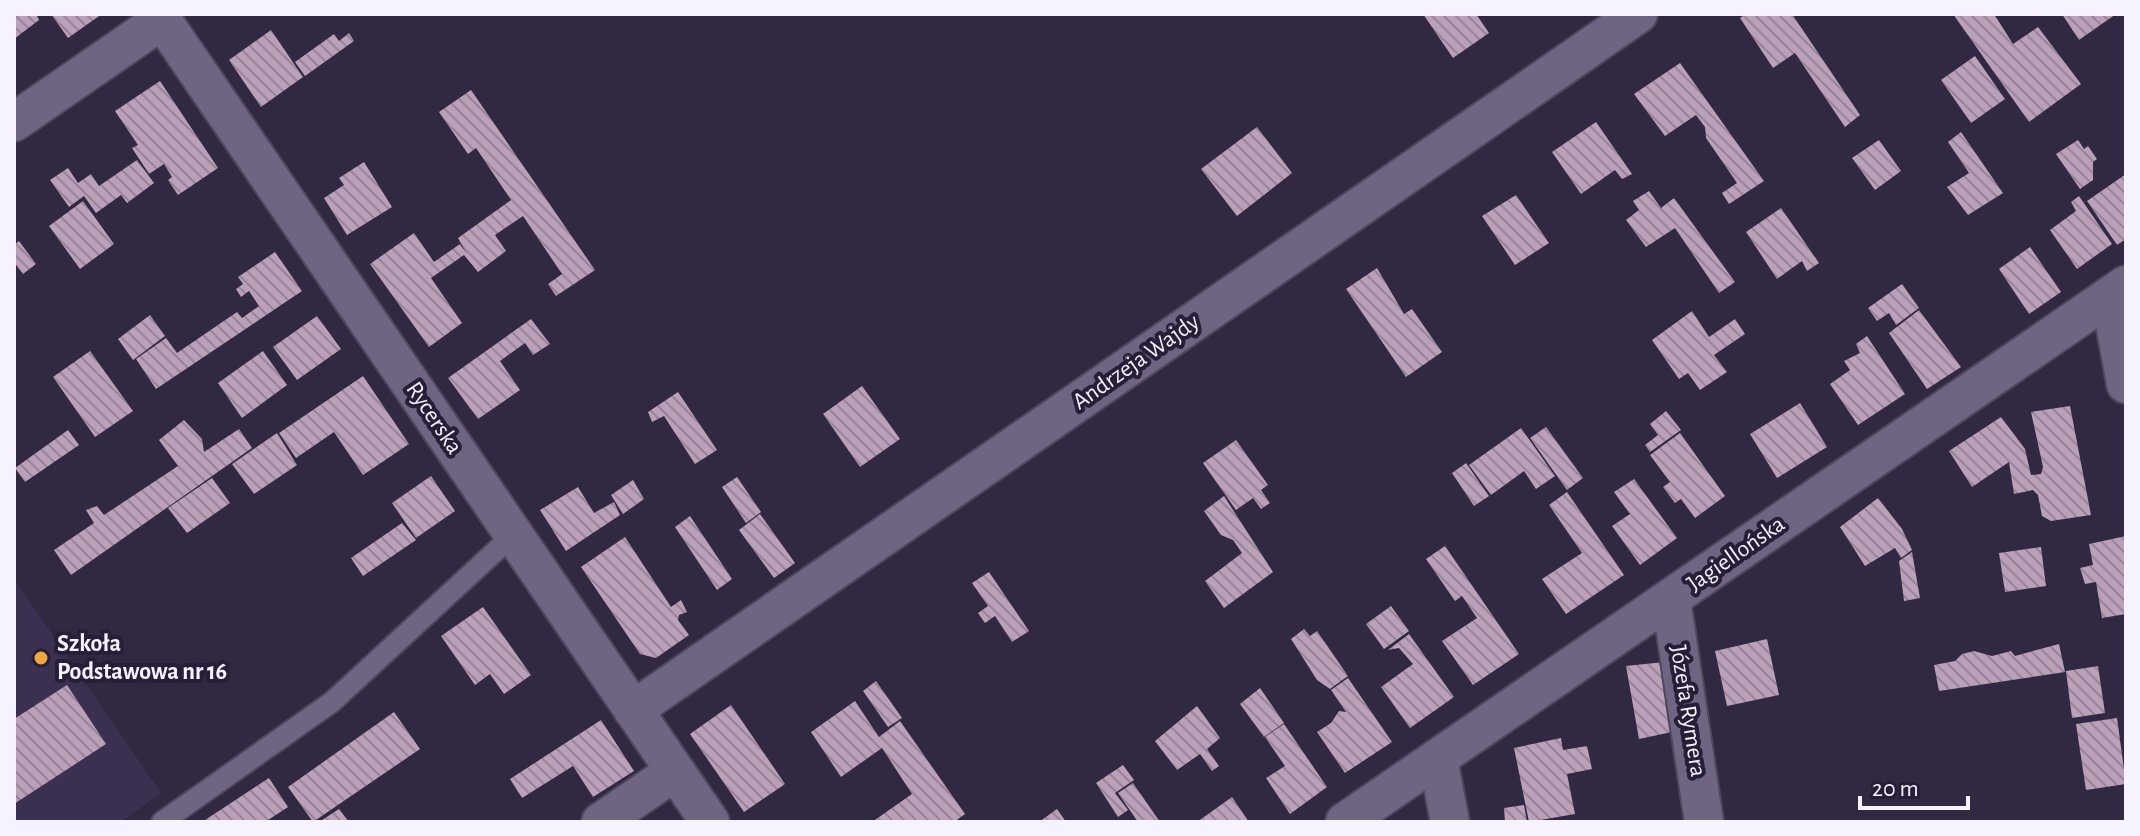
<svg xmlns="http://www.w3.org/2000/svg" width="2140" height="836" font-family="'Alegreya Sans',sans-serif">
<defs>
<pattern id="building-back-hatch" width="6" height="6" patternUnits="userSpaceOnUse" patternTransform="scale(2)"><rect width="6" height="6" fill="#baa0b9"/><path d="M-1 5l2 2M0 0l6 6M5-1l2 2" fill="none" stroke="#988698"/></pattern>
</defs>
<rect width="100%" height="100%" fill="#312841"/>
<polygon fill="#3b304f" points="14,579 161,793 121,822 14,822"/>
<g fill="url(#building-back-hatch)">
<polygon points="14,14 40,14 37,16 39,20 14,39"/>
<polygon points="51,14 102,14 68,38"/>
<polygon points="1423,14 1476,14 1489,33 1453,58"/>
<polygon points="1746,14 1792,14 1860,115 1845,127 1795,53 1773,68 1740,18"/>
<polygon points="1953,14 1994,14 2013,44 2038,27 2081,84 2029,122"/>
<polygon points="2062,14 2116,14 2079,40"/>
<polygon points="271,30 303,77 261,107 229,60"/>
<polygon points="349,33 354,41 305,76 295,62 334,34 339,41"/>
<polygon points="1975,56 2005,99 1971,123 1941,80"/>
<polygon points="1680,63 1764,181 1729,204 1722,193 1737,183 1706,138 1705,127 1696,115 1665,136 1634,94"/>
<polygon points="160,81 218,168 178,195 168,180 172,177 164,164 149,174 132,148 138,145 115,111"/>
<polygon points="471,90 595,270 556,296 548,284 562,274 523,216 495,235 506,251 478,272 464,255 431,278 462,323 429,347 370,264 414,233 434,262 460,244 467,254 458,238 511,200 476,148 468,154 439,112"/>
<polygon points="1596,122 1632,174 1622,179 1615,170 1581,194 1552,152"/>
<polygon points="1257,127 1292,173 1237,216 1201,169"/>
<polygon points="1961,132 2003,193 1968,215 1947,187 1969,173 1948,142"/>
<polygon points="1879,140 1901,171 1875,190 1852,158"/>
<polygon points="2078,140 2084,149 2088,146 2097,159 2093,162 2093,180 2080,189 2056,154"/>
<polygon points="137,160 154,183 127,203 121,195 96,213 84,196 69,207 50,180 68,168 78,183 91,174 99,186"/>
<polygon points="364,162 392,207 347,235 324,198 344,185 339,178"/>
<polygon points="2126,174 2126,239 2117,245 2087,201"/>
<polygon points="1649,191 1661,208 1674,198 1735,282 1719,293 1675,228 1646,247 1626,220 1639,210 1633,201"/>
<polygon points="1516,195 1549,243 1515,265 1482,216"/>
<polygon points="2079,196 2112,244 2077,269 2050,230 2076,211 2071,202"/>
<polygon points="83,201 114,244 80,269 49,226"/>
<polygon points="1781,208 1819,263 1807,271 1802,261 1777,279 1746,232"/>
<polygon points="19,241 36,264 23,274 14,262 14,245"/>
<polygon points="2030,247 2061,292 2029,314 1999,269"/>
<polygon points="275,252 302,291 156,389 136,359 166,338 177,353 237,312 242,318 259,306 249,291 241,297 236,289 243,284 238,277"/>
<polygon points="1377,268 1404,314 1412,309 1442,352 1406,377 1346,289"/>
<polygon points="1902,284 1919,308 1896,325 1889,313 1877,321 1868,308"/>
<polygon points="1919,310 1961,367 1927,389 1889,333"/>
<polygon points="1692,311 1709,337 1735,319 1745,334 1714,355 1727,372 1700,390 1688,373 1679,379 1652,340"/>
<polygon points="150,315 165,336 133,360 118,339"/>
<polygon points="317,316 341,349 297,380 273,347"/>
<polygon points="531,319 550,344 533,355 525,343 500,361 520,390 478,419 448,378"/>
<polygon points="1867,336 1905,394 1858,425 1830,384 1850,370 1844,361 1860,353 1856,344"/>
<polygon points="90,351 133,411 95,437 53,377"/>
<polygon points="263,351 287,385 242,418 218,383"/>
<polygon points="363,376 409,444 363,475 334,432 296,458 279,433"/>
<polygon points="862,386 900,439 860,467 823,414"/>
<polygon points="678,392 717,450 695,464 664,416 652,422 648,412"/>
<polygon points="1800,403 1827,447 1777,478 1750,434"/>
<polygon points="2070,406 2091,515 2051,521 2042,516 2038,495 2033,490 2014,494 2009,462 1972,487 1949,451 2001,417 2025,449 2031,475 2041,474 2043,467 2031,412"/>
<polygon points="1666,411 1681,430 1650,452 1645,445 1658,435 1650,424"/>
<polygon points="184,420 202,439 204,452 239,429 252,448 71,575 54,550 94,523 86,510 97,506 104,515 178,466 159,440"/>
<polygon points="1546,427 1583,478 1567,490 1530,438"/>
<polygon points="1521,428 1555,476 1536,489 1524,471 1491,495 1469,465"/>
<polygon points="68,430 79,445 25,482 15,468"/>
<polygon points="277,433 297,465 254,494 232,464"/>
<polygon points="1680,433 1725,496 1695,518 1681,499 1675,503 1663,487 1670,482 1650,455"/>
<polygon points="1236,440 1268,485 1261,490 1270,503 1261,509 1253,498 1236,510 1203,463"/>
<polygon points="1466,463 1489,496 1474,506 1452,473"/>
<polygon points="431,476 455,511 416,538 392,503"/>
<polygon points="737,477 761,512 746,523 722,487"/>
<polygon points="212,478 230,503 187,533 168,508"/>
<polygon points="1634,479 1677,538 1640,565 1612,526 1630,514 1614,492"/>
<polygon points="633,480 644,499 623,514 611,495"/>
<polygon points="578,487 594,513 614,502 620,515 566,551 540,510"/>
<polygon points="1567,492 1624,575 1566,614 1542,579 1582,553 1549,505"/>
<polygon points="1224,496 1273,572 1224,608 1205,581 1242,553 1233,540 1221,535 1204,511"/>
<polygon points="1878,498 1902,529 1912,550 1901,558 1895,548 1865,566 1840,527"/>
<polygon points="760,514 795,563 774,578 739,530"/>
<polygon points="690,516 732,579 717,590 675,527"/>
<polygon points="402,523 416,540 363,576 351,558"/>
<polygon points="2126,536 2126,614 2102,618 2096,582 2085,584 2080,568 2093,565 2089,544"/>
<polygon points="625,537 671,607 681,600 687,612 679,615 678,620 689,635 656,658 640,654 581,567"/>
<polygon points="1445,546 1519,654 1473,685 1442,641 1477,618 1462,596 1455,601 1426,559"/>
<polygon points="2041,547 2046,586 2005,592 1999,553"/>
<polygon points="1912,552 1920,598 1904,601 1899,561"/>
<polygon points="989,572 1029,631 1012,642 995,616 985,623 978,613 988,606 972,583"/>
<polygon points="1391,606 1409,631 1384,649 1366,624"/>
<polygon points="483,607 531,675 504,694 490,674 475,685 441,636"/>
<polygon points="1304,629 1310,636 1317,631 1348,676 1330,689 1317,680 1291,639"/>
<polygon points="1409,634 1454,697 1410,728 1381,687 1413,664 1399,648 1388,650"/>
<polygon points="1767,639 1779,695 1727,706 1715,651"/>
<polygon points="2059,644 2065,672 1939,691 1934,665 1955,661 1962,654 1974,651 1992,656 2011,651 2015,656"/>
<polygon points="1664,662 1677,731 1639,739 1626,666"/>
<polygon points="2098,666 2105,713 2072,718 2066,671"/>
<polygon points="1348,678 1392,742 1345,773 1317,732 1331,723 1339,711 1346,712 1331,690"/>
<polygon points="876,681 902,718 888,727 863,691"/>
<polygon points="67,685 106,744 14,804 14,719"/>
<polygon points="1260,688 1284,723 1264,737 1240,704"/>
<polygon points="855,701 879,737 900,721 965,814 954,822 872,822 912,794 882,748 841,777 811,732"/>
<polygon points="731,705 785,784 744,812 690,734"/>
<polygon points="1197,706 1220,738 1207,749 1219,766 1212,771 1200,754 1177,770 1155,741"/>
<polygon points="394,712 420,749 313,822 288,787"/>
<polygon points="2117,718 2126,784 2086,790 2076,724"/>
<polygon points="601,720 634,771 593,797 573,766 522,798 510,779"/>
<polygon points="1284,724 1327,787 1290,814 1266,778 1285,766 1265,737"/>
<polygon points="1561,738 1563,750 1587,746 1592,769 1567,774 1575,814 1529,822 1514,748"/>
<polygon points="1123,765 1134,780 1115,793 1128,810 1118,817 1096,783"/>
<polygon points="269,778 288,807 265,822 202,822"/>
<polygon points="1133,783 1160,822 1138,822 1118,793"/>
<polygon points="1232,797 1249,822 1197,822"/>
<polygon points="1524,805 1527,822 1505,822 1504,808"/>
<polygon points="339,809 349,822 319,822"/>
<polygon points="1057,809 1066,822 1039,822"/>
</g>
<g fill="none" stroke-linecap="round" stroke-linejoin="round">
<defs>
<polyline id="service" points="162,822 332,702 513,535"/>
<g id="minor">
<polyline points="158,14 710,822"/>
<polyline points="14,122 162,20"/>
<polyline points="2110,296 2126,384"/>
<polyline points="1671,599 1704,822"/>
<polyline points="633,710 1638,14"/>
<polyline points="1438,759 1450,822"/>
<polyline points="601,822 674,772"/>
<polyline points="1345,822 2126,285"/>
</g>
</defs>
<use href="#service" stroke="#4e465b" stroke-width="24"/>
<use href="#minor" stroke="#4e465b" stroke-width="42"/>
<use href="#service" stroke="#6f6582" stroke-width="20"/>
<use href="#minor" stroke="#6f6582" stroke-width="38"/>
</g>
<circle fill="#f0a73e" stroke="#271e37" stroke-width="3" cx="41" cy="658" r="8"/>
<g text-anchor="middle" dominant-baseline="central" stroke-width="8" stroke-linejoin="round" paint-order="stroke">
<g font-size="24" fill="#f6f2ff" stroke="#271e37">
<text transform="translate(1136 362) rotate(-35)">Andrzeja Wajdy</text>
<text transform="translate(434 418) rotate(56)">Rycerska</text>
<text transform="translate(1736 554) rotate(-35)">Jagiellońska</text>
<text transform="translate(1688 711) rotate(81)">Józefa Rymera</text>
</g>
<g font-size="24" font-weight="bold" fill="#f6f2ff" stroke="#271e37" text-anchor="start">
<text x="57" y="644">Szkoła<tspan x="57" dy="28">Podstawowa nr 16</tspan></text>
</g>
</g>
<rect width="2140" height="836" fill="none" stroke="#f6f2ff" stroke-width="32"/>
<path d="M1860 796v12h108v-12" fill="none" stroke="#f6f2ff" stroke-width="4"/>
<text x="1872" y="796" font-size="24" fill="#f6f2ff" stroke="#271e37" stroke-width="6" paint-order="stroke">20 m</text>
</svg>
